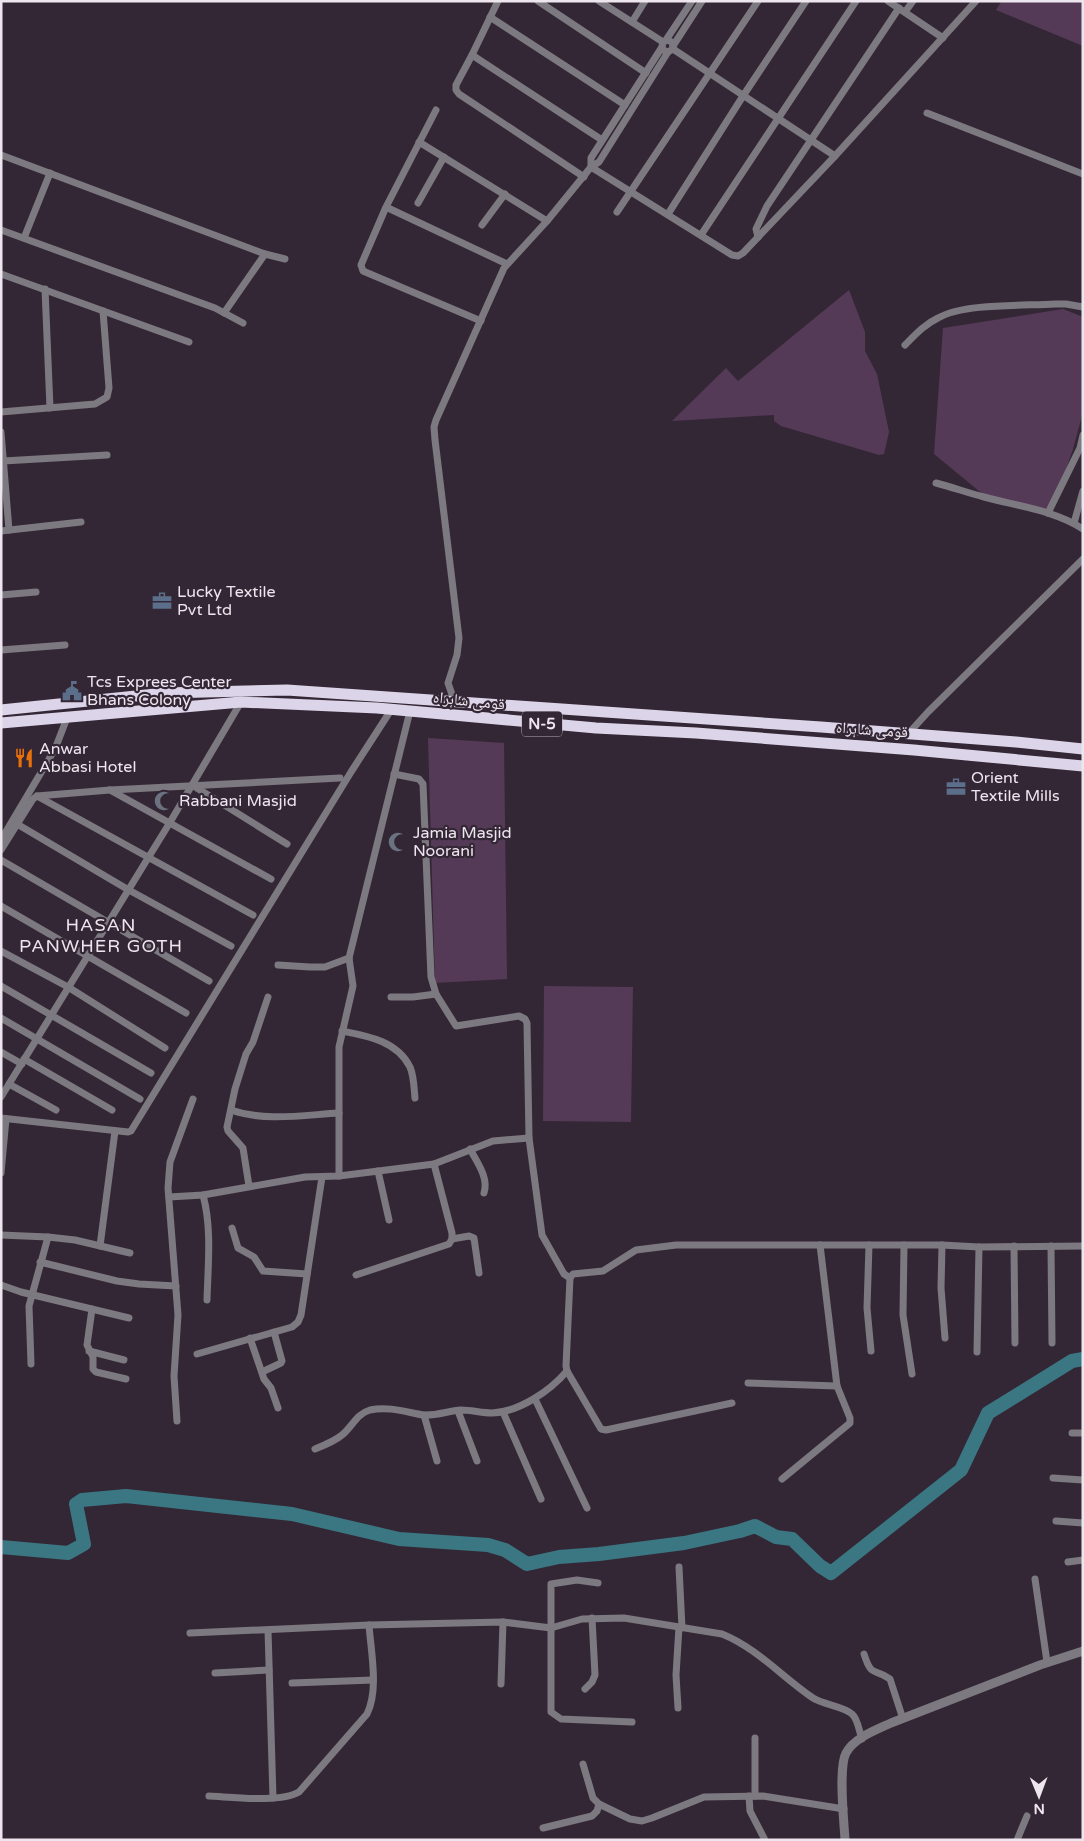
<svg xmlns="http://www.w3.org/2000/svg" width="1084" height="1841" font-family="'Varela Round','Noto Naskh Arabic',sans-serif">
<rect width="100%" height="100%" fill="#342735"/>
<g fill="#543a56">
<polygon points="1004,1 1083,1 1083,46 996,10 1001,2"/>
<polygon points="849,290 865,332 865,351 877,374 889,432 884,454 879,455 781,426 774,421 774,415 672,421 726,368 738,381"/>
<polygon points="1063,309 1083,317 1083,412 1073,449 1051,513 985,496 934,454 943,328"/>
<polygon points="428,738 504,743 507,979 435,983"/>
<polygon points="544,986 633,987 631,1122 543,1121"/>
</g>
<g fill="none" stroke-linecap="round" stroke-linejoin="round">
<polyline stroke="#3a7782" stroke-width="14" points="1,1547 68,1553 84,1544 76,1504 82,1500 126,1496 292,1514 399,1539 488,1545 505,1550 527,1564 559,1557 599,1554 684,1543 740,1531 755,1526 776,1537 792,1539 820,1566 831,1573 961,1470 988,1413 1072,1361 1083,1359"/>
<g stroke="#7c7981" stroke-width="7">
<polyline points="498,1 472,55 456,85 456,90 459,94 584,177"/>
<polyline points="538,1 646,73"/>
<polyline points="599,1 663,42"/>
<polyline points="888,1 943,38"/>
<polyline points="905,12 913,1"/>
<polyline points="490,17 625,105"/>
<polyline points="632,22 645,1"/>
<polyline points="666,40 692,1"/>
<polyline points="673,46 702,1"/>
<polyline points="673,49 835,156"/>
<polyline points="472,55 602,140"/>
<polyline points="436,110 386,207 361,265 363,271 481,321"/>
<polyline points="927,113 1083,174"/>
<polyline points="419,142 547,221"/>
<polyline points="1,155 265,254 285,259"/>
<polyline points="591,167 732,255 738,256 743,253 835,156 976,1"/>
<polyline points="591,167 591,158 662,47"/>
<polyline points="418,203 444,157"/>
<polyline points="388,208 507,264"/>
<polyline points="617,212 758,1"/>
<polyline points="668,214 743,96 806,1"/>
<polyline points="482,225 505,194"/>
<polyline points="1,230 215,308 243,323"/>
<polyline points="701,235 856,1"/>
<polyline points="758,237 756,229 767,206 899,8"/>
<polyline points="24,238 50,173"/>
<polyline points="1,274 189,342"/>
<polyline points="45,289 50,408"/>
<polyline points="224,313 265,254"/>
<path d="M905,345C915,335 925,324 938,318C964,303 1024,306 1055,304H1066L1083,307"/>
<polyline points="1,412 95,404 107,397 109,388 103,311"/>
<polyline points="1,432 9,530"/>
<polyline points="3,461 107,455"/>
<path d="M936,483C952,487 968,493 984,497C1017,506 1054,510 1083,529"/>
<polyline points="1048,513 1080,448 1083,435"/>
<polyline points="1074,523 1083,491"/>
<polyline points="1,531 81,522"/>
<polyline points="1,595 36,592"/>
<polyline points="1,650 65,645"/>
<polyline points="455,703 448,683 457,655 459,638 435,440 434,427 436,420 504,268 547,221 591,167 599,162 668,52 673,49 673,43 668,40 663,42 662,47 663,50 668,52"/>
<polyline points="908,734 928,712 1083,559"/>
<polyline points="394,774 419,779 423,784 431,977 436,994 456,1026 519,1016 525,1019 527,1023 529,1138 542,1235 564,1274 570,1278 573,1274 603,1271 636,1250 676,1245 942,1245 979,1247 1083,1246"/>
<polyline points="192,785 287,844"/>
<polyline points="110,790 271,879"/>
<polyline points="37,796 253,915"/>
<polyline points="17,824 127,889 231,946"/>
<polyline points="1,840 55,749 67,718"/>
<polyline points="1,850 33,799 37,796 110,790 340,778"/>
<polyline points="1,860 209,981"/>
<polyline points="1,906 186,1013"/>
<polyline points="1,951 68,987 165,1048"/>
<polyline points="278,965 310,967 325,967 349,958"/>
<polyline points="1,986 151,1073"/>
<polyline points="391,997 413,997 436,994"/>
<polyline points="1,1018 140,1099"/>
<path d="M342,1031C368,1036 397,1041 410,1067C414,1076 414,1089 415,1098"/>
<polyline points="1,1052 22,1064"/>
<polyline points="24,1059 112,1110"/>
<polyline points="9,1084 56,1110"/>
<polyline points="1,1097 169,824 241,702"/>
<path d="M231,1110C265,1122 304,1115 339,1113"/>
<polyline points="1,1118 128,1132 131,1131 351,772 391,710"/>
<path d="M470,1149C477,1162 489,1178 484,1193"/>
<polyline points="378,1171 389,1220"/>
<polyline points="1,1173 6,1119"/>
<polyline points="339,1176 339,1047 353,986 349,958 410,711"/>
<polyline points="249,1186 243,1148 228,1131 227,1127 235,1089 246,1054 253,1042 268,997"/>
<path d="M203,1195C212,1228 208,1265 207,1300"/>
<polyline points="169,1197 203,1195 305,1177 339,1176 434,1164 493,1141 529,1138"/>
<polyline points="232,1228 238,1248 254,1257 263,1271 307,1274"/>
<polyline points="1,1235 48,1237 75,1240 130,1253"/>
<polyline points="452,1239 469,1236 474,1238 479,1273"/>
<polyline points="869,1245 867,1308 871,1351"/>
<polyline points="904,1245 903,1315 912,1374"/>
<polyline points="942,1245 941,1288 945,1338"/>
<polyline points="100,1246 115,1131"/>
<polyline points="1014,1246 1015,1343"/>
<polyline points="1051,1246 1052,1343"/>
<polyline points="40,1262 117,1281 139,1284 176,1286"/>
<polyline points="356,1275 449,1244 452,1239 452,1233 434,1164"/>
<polyline points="570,1278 566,1366 567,1371 601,1429 606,1430 732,1403"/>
<polyline points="1,1285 21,1292 129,1318"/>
<polyline points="92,1309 87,1345 93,1357 93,1369 96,1372 126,1379"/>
<polyline points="250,1338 264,1379 271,1388 278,1408"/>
<polyline points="89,1351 124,1360"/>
<polyline points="977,1352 979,1247"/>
<polyline points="197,1354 292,1327 298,1322 301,1315 322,1177"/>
<polyline points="31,1364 29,1306 48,1237"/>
<polyline points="262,1372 281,1363 282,1361 274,1332"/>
<polyline points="748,1383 837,1386"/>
<polyline points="535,1399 587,1508"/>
<polyline points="458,1411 477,1461"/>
<polyline points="503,1412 541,1499"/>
<polyline points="424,1415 437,1461"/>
<polyline points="177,1421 174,1376 178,1315 168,1188 170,1162 193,1099"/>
<polyline points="1072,1433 1083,1433"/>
<path d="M315,1449C325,1445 335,1441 342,1435C353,1426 356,1414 370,1410C388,1406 406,1412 423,1415C436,1416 448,1411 461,1410C471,1410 482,1413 492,1413C519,1412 550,1391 567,1371"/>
<polyline points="1053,1478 1083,1480"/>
<polyline points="782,1479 850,1423 850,1418 837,1386 820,1245"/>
<polyline points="1056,1521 1083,1523"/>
<polyline points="1068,1562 1083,1560"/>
<polyline points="679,1567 682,1628"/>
<polyline points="1035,1579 1047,1662"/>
<polyline points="598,1583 577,1580 551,1584 551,1712 561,1719 632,1722"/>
<polyline points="268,1630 273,1798"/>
<path d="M190,1633L369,1625L503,1622L551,1628L582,1619L624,1618L722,1634C757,1648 782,1677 813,1698C824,1705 843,1706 852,1714C858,1719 859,1731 862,1739"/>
<path d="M864,1654C872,1679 874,1667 890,1679L903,1719"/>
<polyline points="215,1673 269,1670"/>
<polyline points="292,1683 373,1680"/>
<polyline points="501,1684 503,1622"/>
<polyline points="585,1689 592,1682 595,1675 592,1618"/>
<polyline points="678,1708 676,1675 679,1627"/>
<polyline points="755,1738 755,1796"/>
<polyline points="583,1764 593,1798 599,1804 630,1819 642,1821 652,1818 704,1797 763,1796 844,1809"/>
<path d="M209,1796C232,1797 280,1803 299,1792L367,1714C379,1690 371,1652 369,1625"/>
<polyline points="749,1796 750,1811 765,1840"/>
<polyline points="543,1828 592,1816 597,1811 599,1804"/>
<polyline points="1017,1840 1027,1816"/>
</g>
<path stroke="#7c7981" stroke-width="9" d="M845,1840C844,1821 838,1768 846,1753C854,1738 876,1730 891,1723L1040,1665L1083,1651"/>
<g stroke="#dcd4e8" stroke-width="11">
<polyline points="1,710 165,693 287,690 821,727 1016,742 1083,749"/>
<polyline points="1,723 241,702 377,708 596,728 696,733 914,750 1083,766"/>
</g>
</g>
<defs>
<symbol id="office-bare" viewBox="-9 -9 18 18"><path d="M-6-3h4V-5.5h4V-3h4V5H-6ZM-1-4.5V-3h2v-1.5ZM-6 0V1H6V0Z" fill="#5c6f8a" stroke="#342735" stroke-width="2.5" paint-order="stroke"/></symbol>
<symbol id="civic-bare" viewBox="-9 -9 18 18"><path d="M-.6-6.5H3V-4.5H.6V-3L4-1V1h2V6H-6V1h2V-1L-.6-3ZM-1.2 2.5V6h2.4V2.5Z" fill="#5c6f8a" stroke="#342735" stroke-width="2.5" paint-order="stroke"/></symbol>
<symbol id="restaurant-bare" viewBox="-9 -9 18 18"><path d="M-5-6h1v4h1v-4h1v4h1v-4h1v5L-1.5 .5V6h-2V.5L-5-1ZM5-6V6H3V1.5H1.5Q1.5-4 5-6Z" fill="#e8710a" stroke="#342735" stroke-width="2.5" paint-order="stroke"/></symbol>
<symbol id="mosque-bare" viewBox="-9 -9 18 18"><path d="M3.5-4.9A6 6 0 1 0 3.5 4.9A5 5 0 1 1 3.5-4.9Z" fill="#6b7280" stroke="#342735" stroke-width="2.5" paint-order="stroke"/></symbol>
</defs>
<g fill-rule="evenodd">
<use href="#office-bare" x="148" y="587" width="28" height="28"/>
<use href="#civic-bare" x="58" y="677" width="28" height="28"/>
<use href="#restaurant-bare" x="10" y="744" width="28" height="28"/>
<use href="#office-bare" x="942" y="773" width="28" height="28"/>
<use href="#mosque-bare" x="150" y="787" width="28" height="28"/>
<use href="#mosque-bare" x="384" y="828" width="28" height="28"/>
</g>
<g text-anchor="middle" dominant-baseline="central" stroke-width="4.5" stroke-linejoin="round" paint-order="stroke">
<rect fill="#342735" stroke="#b6adb7" stroke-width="1" x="522" y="711.5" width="40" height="25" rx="4"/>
<g font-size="15" font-weight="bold" fill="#eee6ef">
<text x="542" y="724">N-5</text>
</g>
<g font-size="16" fill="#eee6ef" stroke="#342735" text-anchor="start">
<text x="177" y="592">Lucky Textile<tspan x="177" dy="18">Pvt Ltd</tspan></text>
<text x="87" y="682">Tcs Exprees Center<tspan x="87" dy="18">Bhans Colony</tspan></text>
<text x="39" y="749">Anwar<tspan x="39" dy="18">Abbasi Hotel</tspan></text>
<text x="971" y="778">Orient<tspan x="971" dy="18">Textile Mills</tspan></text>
<text x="179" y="801">Rabbani Masjid</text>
<text x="413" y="833">Jamia Masjid<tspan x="413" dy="18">Noorani</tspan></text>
</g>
<g font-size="16" fill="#eee6ef" stroke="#342735">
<text transform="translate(469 701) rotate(6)">قومی شاہراہ</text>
<text transform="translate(872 730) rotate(4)">قومی شاہراہ</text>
</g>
<g font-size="18" letter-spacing="1" fill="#eee6ef" stroke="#342735">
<text x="101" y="925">HASAN<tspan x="101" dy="21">PANWHER GOTH</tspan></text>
</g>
</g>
<rect width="1084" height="1841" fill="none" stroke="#eee6ef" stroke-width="5"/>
<g transform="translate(1039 1796) rotate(179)" stroke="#342735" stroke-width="4" paint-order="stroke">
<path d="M0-4L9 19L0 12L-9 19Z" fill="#eee6ef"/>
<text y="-8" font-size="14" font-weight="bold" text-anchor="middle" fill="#eee6ef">N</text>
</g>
</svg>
